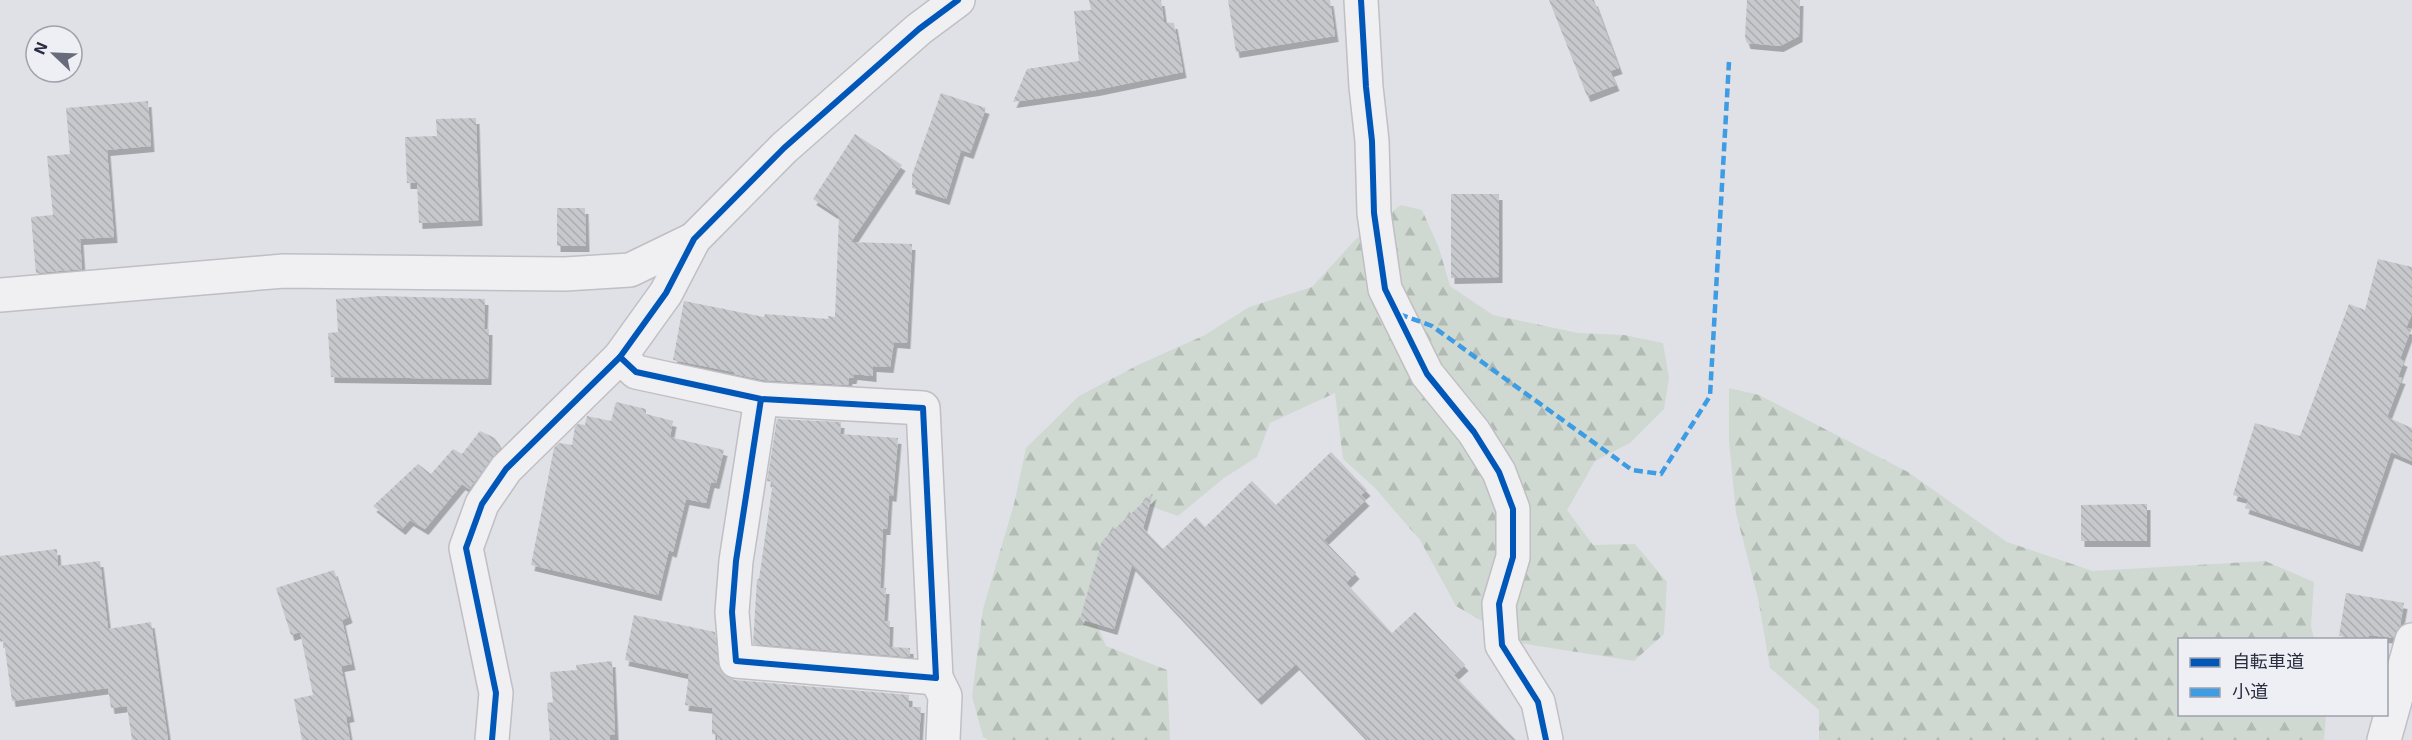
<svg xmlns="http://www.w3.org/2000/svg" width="2412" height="740" font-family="'Exo 2','Noto Sans JP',sans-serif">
<defs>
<pattern id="forest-firs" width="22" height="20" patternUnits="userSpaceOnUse" patternTransform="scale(1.5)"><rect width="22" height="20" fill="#cfd9d1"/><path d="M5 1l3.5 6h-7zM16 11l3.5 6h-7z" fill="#b2bab4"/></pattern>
<pattern id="building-back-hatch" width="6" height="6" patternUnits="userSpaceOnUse" patternTransform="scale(1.5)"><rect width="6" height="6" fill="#c6c8cc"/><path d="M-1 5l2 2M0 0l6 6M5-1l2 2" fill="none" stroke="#aaacb0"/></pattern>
<filter id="shadow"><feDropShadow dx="3.5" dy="6" stdDeviation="0" flood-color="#0004"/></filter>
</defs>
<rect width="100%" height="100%" fill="#e0e1e6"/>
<g fill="url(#forest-firs)">
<polygon points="1401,205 1422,210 1439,248 1450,286 1493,315 1578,333 1624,335 1663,343 1669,378 1664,409 1630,443 1595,461 1567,510 1593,545 1635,544 1667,582 1664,634 1634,661 1520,643 1456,606 1420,540 1374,487 1343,459 1335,393 1270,423 1257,457 1224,478 1178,516 1147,505 1115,536 1086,596 1106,646 1167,670 1170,740 988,740 983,737 972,696 983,609 1014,504 1026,448 1079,396 1140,364 1205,335 1249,307 1312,287 1356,239"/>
<polygon points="1729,388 1759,395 1908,472 2007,542 2093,571 2265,561 2314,582 2311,626 2314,639 2180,640 2180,714 2326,715 2324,740 1819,740 1819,710 1770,668 1758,598 1736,513 1729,441"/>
</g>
<g fill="url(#building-back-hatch)" filter="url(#shadow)">
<polygon points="1089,0 1161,0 1164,22 1174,23 1183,72 1096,90 1013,102 1027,69 1079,61 1074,11 1091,10"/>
<polygon points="1228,0 1330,0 1335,36 1236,52"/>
<polygon points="1549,0 1594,0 1619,68 1610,71 1616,85 1587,96"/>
<polygon points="1747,0 1800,0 1799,36 1780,46 1747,43 1745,37"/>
<polygon points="941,93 986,108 970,153 961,150 946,199 912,188 912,175"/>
<polygon points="148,101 151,146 107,150 114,237 80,239 82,269 36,273 31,217 53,215 47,156 70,154 66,108"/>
<polygon points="476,118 479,220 419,223 417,183 407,183 405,137 437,136 436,119"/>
<polygon points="855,134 902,165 851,242 912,244 907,343 894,342 890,367 873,366 873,376 854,374 853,378 849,378 848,385 764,380 734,374 734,372 673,360 684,301 764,317 765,314 828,319 828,316 835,317 839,216 813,199"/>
<polygon points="1451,194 1499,194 1499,277 1451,278"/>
<polygon points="557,208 585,208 586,246 557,246"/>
<polygon points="2378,259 2412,267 2412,314 2406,328 2411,329 2400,359 2404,361 2398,377 2402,378 2387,417 2412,428 2412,461 2391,452 2359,546 2245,508 2248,499 2233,495 2255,423 2300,436 2349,304 2365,310"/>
<polygon points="381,296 485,299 484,329 489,329 488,379 331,377 328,333 338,332 336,299"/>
<polygon points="616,402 646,409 646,414 673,421 670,437 724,450 716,483 711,482 706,503 686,499 673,552 669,550 658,595 531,565 554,448 559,443 572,445 575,427 578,424 585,425 587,416 611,421"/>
<polygon points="777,419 841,422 840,434 898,438 893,496 889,495 887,529 883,529 880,588 886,588 884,621 890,621 889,647 910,648 910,657 753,644 757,579 759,579 773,482 767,481"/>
<polygon points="480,431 495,438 501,447 469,489 462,484 425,529 410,520 402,529 373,506 418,464 431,474 453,449 462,454"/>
<polygon points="1331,452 1367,490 1361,495 1366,500 1324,540 1356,573 1346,583 1392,633 1415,612 1465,665 1454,675 1516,740 1368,740 1296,664 1258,699 1132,565 1114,629 1080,619 1102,541 1153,493 1143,528 1163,549 1196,517 1205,527 1252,481 1276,505"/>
<polygon points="2147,504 2147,541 2081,541 2081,505"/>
<polygon points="57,549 58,566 100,561 108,629 151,622 168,740 132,740 127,706 111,708 108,688 12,701 4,641 0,642 0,556"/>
<polygon points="334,570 349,617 342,620 352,664 341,666 351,716 346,717 350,740 302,740 294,699 313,695 300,632 291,635 276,588"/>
<polygon points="2346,593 2404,603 2400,626 2393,638 2369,635 2368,639 2361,639 2339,636"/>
<polygon points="634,615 715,632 720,670 734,680 909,695 909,707 921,707 919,740 717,740 718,735 712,734 712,708 685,705 689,674 625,660"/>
<polygon points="612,661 615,734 609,735 610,740 550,740 547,703 553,702 550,672 577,670 576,665"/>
</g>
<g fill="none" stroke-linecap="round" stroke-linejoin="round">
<defs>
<g id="minor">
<polyline points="1361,0 1366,87 1372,141 1374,213 1385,289 1427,374 1474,432 1499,472 1513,509 1513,557 1499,604 1502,645 1538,702 1546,740"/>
<polyline points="0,295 284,271 565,274 630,270 694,239"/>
<polyline points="620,357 636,372 761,399 923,408 936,678 736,661 732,612 736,561 761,399"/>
<polyline points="936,678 945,696 943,740"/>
<polyline points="492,740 496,693 466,548 482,504 506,469 620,357 666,293 694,239 784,148 919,29 958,0"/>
<polyline points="2384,740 2412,640"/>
</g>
</defs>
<use href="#minor" stroke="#bfbfc4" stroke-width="36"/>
<use href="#minor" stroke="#f0f0f2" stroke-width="33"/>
<polyline stroke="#3d9ce3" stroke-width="4.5" stroke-dasharray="9 4.5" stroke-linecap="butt" points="1399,314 1432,326 1632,470 1661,474 1710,396 1729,62"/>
<defs>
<g id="cycleway">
<polyline points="1361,0 1366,87 1372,141 1374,213 1385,289 1427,374 1474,432 1499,472 1513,509 1513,557 1499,604 1502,645 1538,702 1546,740"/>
<polyline points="620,357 636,372 761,399 923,408 936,678 736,661 732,612 736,561 761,399"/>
<polyline points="492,740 496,693 466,548 482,504 506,469 620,357 666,293 694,239 784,148 919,29 958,0"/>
</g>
</defs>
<use href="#cycleway" stroke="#eeeff5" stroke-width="10"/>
<use href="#cycleway" stroke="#0057b8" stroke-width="6"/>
</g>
<rect x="2178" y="638" width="210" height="78" fill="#eeeff5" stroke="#9fa1ac" stroke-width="1.5"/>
<rect x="2190" y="658" width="30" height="9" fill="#0057b8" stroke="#9fa1ac" stroke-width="1.5"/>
<text x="2232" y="668" font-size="18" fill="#282c3f">自転車道</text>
<rect x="2190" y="688" width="30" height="9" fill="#3d9ce3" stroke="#9fa1ac" stroke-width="1.5"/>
<text x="2232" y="698" font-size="18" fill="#282c3f">小道</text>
<g transform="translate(54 54) rotate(293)"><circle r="28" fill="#eeeff5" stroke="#9fa1ac" stroke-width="1.5"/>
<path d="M0-4.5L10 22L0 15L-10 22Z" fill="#686b79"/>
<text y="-9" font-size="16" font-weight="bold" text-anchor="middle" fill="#282c3f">N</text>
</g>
</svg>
